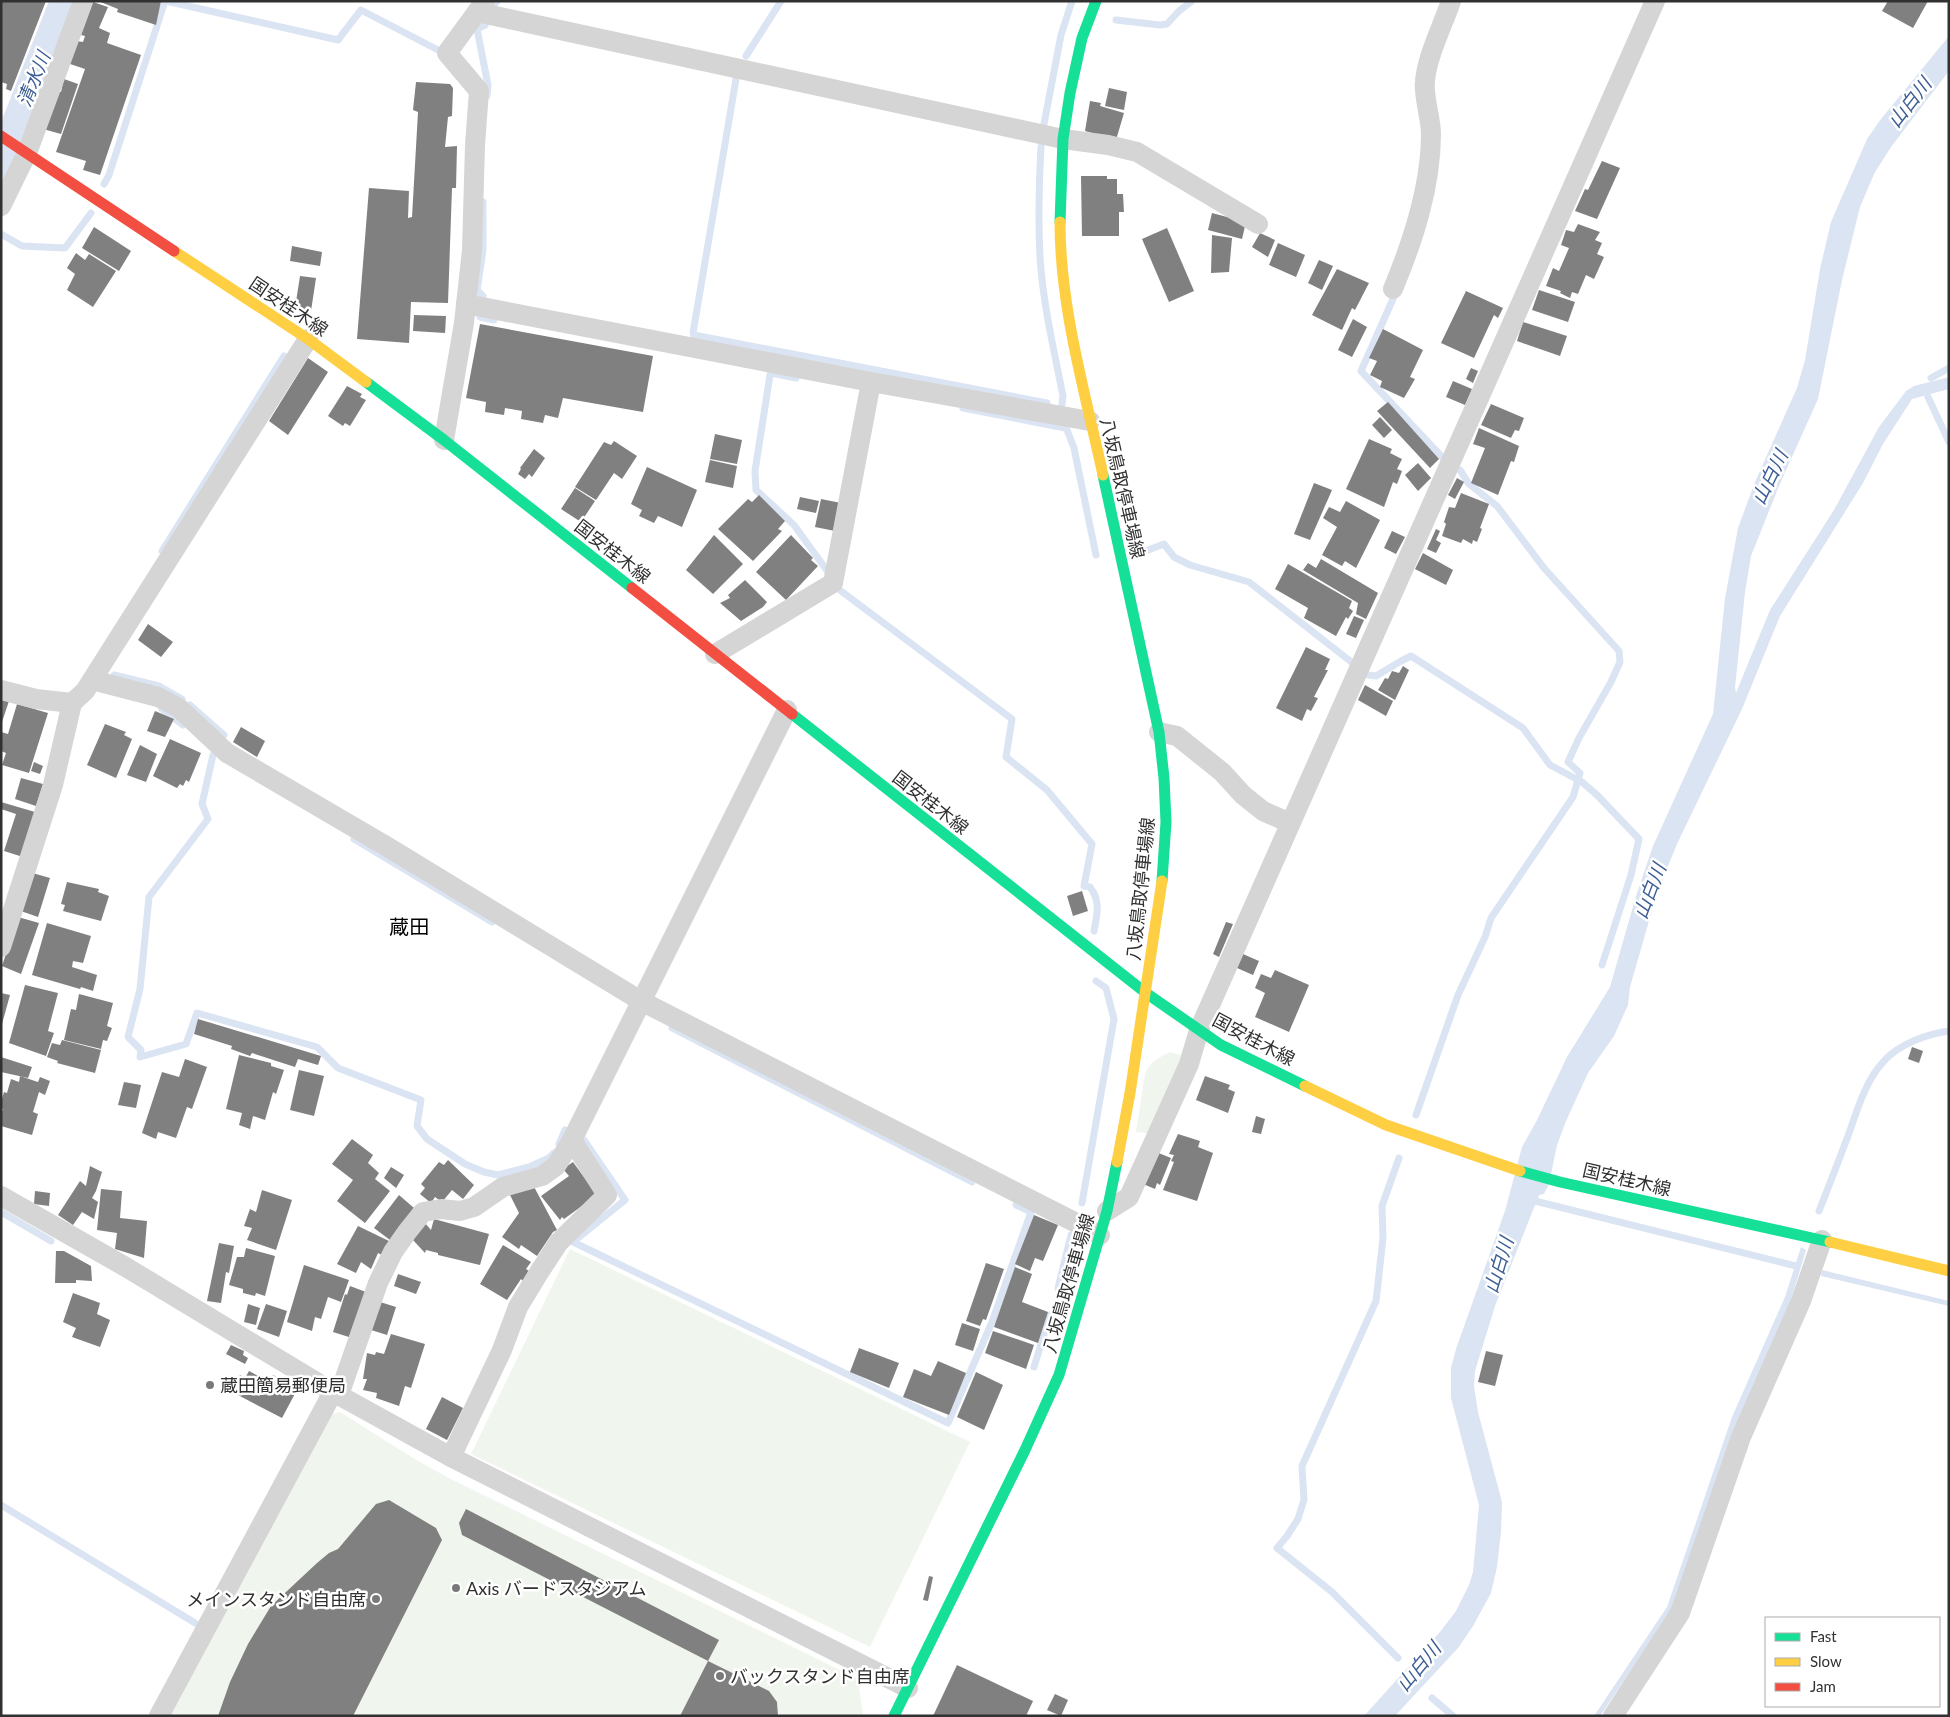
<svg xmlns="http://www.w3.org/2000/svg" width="1950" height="1717" font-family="Lato,'Noto Sans JP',sans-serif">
<rect width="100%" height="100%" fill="#fff"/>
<g fill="#f0f6ed">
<path d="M1170,1052L1184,1056L1152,1134L1136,1132L1145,1074C1150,1062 1158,1058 1170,1052Z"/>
<polygon points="570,1249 970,1442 870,1647 471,1454"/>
<polygon points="340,1412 413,1458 447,1477 858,1679 863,1716 169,1716 332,1414"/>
</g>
<g fill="#dbe4f2">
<polygon points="49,1 75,1 1,194 1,122"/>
<polygon points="1949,36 1949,71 1891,147 1874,174 1860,207 1842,280 1818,399 1779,486 1751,556 1745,592 1735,687 1736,693 1770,610 1834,510 1879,427 1906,391 1914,386 1949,377 1949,389 1912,399 1883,444 1863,483 1780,616 1742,709 1677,844 1657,893 1630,987 1628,1005 1614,1036 1588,1073 1566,1121 1557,1145 1549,1184 1544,1194 1539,1195 1495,1306 1475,1371 1474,1386 1478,1412 1502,1502 1501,1532 1497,1567 1491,1593 1473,1626 1458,1648 1395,1716 1364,1716 1440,1632 1456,1611 1469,1585 1473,1572 1479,1505 1451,1398 1451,1368 1456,1349 1505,1211 1522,1147 1537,1120 1567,1057 1610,987 1636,896 1653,846 1713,714 1725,598 1738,528 1755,482 1797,388 1805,360 1820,269 1831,222 1867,139 1881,119"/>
<polygon points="1801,1247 1806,1250 1791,1300 1671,1611 1600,1716 1594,1716 1667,1607 1732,1417 1785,1297"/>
<polygon points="1822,1270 1949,1301 1949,1306 1821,1276"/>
</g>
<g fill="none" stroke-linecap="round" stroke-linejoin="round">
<g stroke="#dbe4f2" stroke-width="7">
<polyline points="166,1 338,40 361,10 440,51"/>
<polyline points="493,6 497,1"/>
<polyline points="1116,20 1160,25 1167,24 1179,11 1192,1"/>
<polyline points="485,25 477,29 488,85 487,96"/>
<polyline points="746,56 781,1"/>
<polyline points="1044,124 1061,35 1072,1"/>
<path d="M1041,147C1039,184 1038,220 1040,257C1043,304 1054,350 1063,396L1062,404"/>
<polyline points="104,184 109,175 165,1"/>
<polyline points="483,202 483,250 477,290 483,296"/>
<polyline points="1,234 22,246 65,248 91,213"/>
<polyline points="1393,299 1361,371 1442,457"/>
<polyline points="480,317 494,320"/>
<polyline points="693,333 736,79"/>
<polyline points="694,335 1047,403"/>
<polyline points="771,373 796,378"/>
<polyline points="770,375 755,471 756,490 794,525 828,572"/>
<polyline points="1931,378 1949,368"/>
<polyline points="1928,397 1949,442"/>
<polyline points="963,408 1065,428"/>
<polyline points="1067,430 1074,448 1096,555"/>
<polyline points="162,551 284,356"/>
<polyline points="1143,552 1164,544 1174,557 1190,565 1249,582 1368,675 1376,676 1401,661 1411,656 1523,728 1550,765 1582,782 1597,795 1639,839 1631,875 1602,965"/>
<path d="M837,588L1012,719L1006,757L1047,790L1092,844L1084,886L1090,887C1101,901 1097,915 1094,931"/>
<polyline points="114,675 159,686 182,699"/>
<polyline points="190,705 224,735"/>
<polyline points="162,709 183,725"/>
<polyline points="213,755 202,804 208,819 149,897 140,989 128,1037 141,1050 140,1057 186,1044 197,1013 317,1047 338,1068 421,1100 417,1126 427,1139 465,1164 484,1172 498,1175 529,1167 549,1158 554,1153"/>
<polyline points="354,839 492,922"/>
<polyline points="672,1028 972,1182"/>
<polyline points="1416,1115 1458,995 1485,937 1491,918 1573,797 1580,773 1568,762 1579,738 1611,682 1620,662 1619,651 1544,568 1497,506 1469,484 1460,470"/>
<polyline points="584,1140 625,1200 573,1242 948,1423 992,1322 1031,1212"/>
<polyline points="559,1144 565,1130"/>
<polyline points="1527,1199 1796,1266"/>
<polyline points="1082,1203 1114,1019 1106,988 1096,981"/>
<polyline points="1016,1205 1029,1211"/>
<path d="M1819,1211C1829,1186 1838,1162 1848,1136C1857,1111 1865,1081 1884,1061C1899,1044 1927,1034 1949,1031"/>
<polyline points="1,1212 51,1241"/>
<polyline points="1058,1288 1071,1235"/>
<polyline points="1034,1367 1050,1315"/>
<polyline points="1,1505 195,1623"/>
<polyline points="1398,1658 1332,1592 1277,1548 1287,1536 1298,1519 1304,1500 1302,1466 1376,1301 1383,1238 1382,1206 1399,1158"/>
<polyline points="1432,1698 1453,1716"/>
</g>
</g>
<g fill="#808080">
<polygon points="1,1 46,1 11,91 6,89 7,84 1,82"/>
<polygon points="98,1 161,1 156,25 117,12 118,9"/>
<polygon points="1888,1 1928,1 1913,28 1882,11"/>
<polygon points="93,2 108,7 99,28 110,33 107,43 141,55 100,175 83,170 86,161 56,152 85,69 70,64 77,41 83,42 85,36 81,35"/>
<polygon points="64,79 78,84 61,134 43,129 57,91 61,92"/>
<polygon points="416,82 450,84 453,88 452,116 448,117 445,147 457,146 456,188 452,188 448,303 411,302 409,343 357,339 369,188 409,191 408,218 412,217 418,112 413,110"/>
<polygon points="1109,88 1127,92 1124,110 1105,106"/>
<polygon points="1090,101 1101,103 1100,106 1124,113 1116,140 1085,131"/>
<polygon points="1602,161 1620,168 1597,219 1575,211 1585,189 1588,190"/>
<polygon points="1081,176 1107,176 1107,179 1117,179 1117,194 1123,194 1124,212 1119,212 1119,236 1082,236"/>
<polygon points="1212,213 1246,222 1242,239 1208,230"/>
<polygon points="1578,224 1600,232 1595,240 1602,243 1597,254 1604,257 1594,279 1586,275 1578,294 1572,292 1570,298 1560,293 1561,291 1546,286 1553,268 1559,271 1569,248 1561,245 1566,230 1574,232"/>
<polygon points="94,227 131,251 119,271 82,248"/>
<polygon points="1167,228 1194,291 1169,302 1142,239"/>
<polygon points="1260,233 1275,240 1268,257 1252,247"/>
<polygon points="1212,235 1232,238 1229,272 1211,273"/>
<polygon points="1278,243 1305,255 1296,277 1269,265"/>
<polygon points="292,246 322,252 320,266 290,261"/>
<polygon points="76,253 85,260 89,254 116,271 93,307 67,290 75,274 67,268"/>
<polygon points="1319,260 1333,266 1322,290 1308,283"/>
<polygon points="1337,269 1369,283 1355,310 1352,308 1342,330 1312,315"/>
<polygon points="300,276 316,278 311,311 295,308"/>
<polygon points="1539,290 1575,302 1568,322 1532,310"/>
<polygon points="1466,291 1503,308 1498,318 1494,315 1474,358 1441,343"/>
<polygon points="414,315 446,316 445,333 413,331"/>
<polygon points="1353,319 1367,327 1352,357 1338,350"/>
<polygon points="1523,322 1567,336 1560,356 1517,341"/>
<polygon points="480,324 653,356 643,412 563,398 558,418 545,415 543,423 521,419 522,411 505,408 504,415 485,412 486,402 466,398"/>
<polygon points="1383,329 1423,350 1410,377 1415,379 1404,398 1380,387 1382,381 1370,375 1377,361 1369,358"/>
<polygon points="308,358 328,372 288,435 269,421"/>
<polygon points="1471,368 1478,371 1473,383 1466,379"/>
<polygon points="1453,381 1472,389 1465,405 1446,397"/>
<polygon points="347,386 362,394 360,397 366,400 350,426 345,423 343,426 328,416"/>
<polygon points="1388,402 1439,459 1430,468 1377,411"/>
<polygon points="1491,404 1524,418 1519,431 1515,430 1511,438 1481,425"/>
<polygon points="1380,417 1392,430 1384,438 1372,425"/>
<polygon points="1479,428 1519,446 1514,462 1511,461 1498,495 1471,483 1485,448 1473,444"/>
<polygon points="715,434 742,440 737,464 710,459"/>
<polygon points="1369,439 1392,449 1390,453 1402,459 1397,469 1402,471 1397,484 1393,482 1384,507 1346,489"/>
<polygon points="614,441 637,456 622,479 614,473 596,500 575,487 604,442 611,445"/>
<polygon points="534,449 545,458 532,477 529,474 525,479 518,474 521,469 520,468"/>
<polygon points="710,460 737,466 733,488 705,482"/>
<polygon points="1418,463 1431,478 1418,491 1405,475"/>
<polygon points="647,467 697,490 682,527 658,516 654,523 639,516 642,510 631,504"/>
<polygon points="1457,478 1464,482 1455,499 1448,495"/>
<polygon points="1314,483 1332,490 1310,540 1294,534"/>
<polygon points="575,488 595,501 581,522 561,509"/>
<polygon points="1461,493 1489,504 1480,528 1482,529 1477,542 1473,540 1472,544 1463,539 1461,543 1442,536 1446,524 1444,522 1449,507 1455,508"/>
<polygon points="759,495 785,521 778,529 782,531 753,561 718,529 748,499 752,502"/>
<polygon points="800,497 819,501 816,513 797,509"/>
<polygon points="821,499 841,503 835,531 815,527"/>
<polygon points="1346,501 1380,520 1356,568 1345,561 1342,566 1322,555 1337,527 1323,518 1329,507 1340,512"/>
<polygon points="1436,529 1440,531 1436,540 1441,543 1436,553 1427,549"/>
<polygon points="1392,531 1405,537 1396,554 1384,548"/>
<polygon points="714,535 743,564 713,594 686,570"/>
<polygon points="791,535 813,558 811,560 818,566 786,600 756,572"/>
<polygon points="1423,553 1453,570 1446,585 1415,569"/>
<polygon points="1321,559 1378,593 1366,619 1356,614 1358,603 1303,570 1308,563 1316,568"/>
<polygon points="1288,564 1352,601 1349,608 1353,611 1348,619 1346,617 1336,636 1304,618 1308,608 1275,589"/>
<polygon points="745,580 767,602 763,607 741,621 720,603 730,598 728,595"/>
<polygon points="1354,616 1364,620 1356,638 1346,634"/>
<polygon points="148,624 173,642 161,657 138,640"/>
<polygon points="1306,647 1330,659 1325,670 1328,670 1314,697 1318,698 1311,711 1307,709 1302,721 1276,708"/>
<polygon points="1403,666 1409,670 1395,700 1378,690 1385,678 1388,679 1392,671 1399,673"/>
<polygon points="1365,685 1393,701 1386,716 1358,700"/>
<polygon points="1,698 9,701 2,722 1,722"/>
<polygon points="17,704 48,713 29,773 2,765 6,753 1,751 1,732 8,734"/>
<polygon points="155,711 174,719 165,737 147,731"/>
<polygon points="105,724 126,732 124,735 132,739 116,778 87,765"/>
<polygon points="241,727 265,741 257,757 233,742"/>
<polygon points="170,739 201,753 189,782 186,780 183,786 180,784 177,788 153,776"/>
<polygon points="140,745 157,754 146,782 127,775"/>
<polygon points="34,762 43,766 40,774 31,771"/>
<polygon points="21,778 43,784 36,806 15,799"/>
<polygon points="1,802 35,812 23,857 4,851 16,814 1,809"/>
<polygon points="29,872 50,878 38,917 18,910"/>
<polygon points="67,882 99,889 98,892 109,896 101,921 63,911 65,905 61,904"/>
<polygon points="1082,891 1088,911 1073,916 1067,896"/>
<polygon points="18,917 39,923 21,974 2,966"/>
<polygon points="1226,922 1233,924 1219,957 1213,954"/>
<polygon points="47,923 91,936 83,963 73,961 72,967 97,975 93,991 81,987 80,989 32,975"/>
<polygon points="1243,954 1259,961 1253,975 1237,968"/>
<polygon points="1275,970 1309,985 1289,1032 1255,1017 1265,993 1255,988 1261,974 1271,978"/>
<polygon points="25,985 58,993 48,1031 54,1033 46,1056 9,1043"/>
<polygon points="1,993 10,995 2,1024 1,1024"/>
<polygon points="79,994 113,1003 107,1026 112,1028 107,1041 103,1040 101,1049 64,1040 71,1009 76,1010"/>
<polygon points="198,1019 321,1056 318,1065 298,1059 295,1067 252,1053 250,1056 231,1049 232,1046 194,1034"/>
<polygon points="62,1040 101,1050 95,1073 57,1063 58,1061 47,1057 52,1043 60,1045"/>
<polygon points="1912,1047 1923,1051 1919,1063 1908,1059"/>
<polygon points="239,1055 271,1063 271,1066 284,1070 276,1094 273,1092 265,1120 253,1116 250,1129 239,1125 242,1113 226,1109"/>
<polygon points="1,1057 32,1067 28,1078 1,1072"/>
<polygon points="185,1059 207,1067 192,1109 187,1107 176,1138 158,1132 156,1139 142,1133 162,1072 179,1077"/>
<polygon points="299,1070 324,1076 314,1116 290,1110"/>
<polygon points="20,1076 38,1082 40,1077 50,1081 45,1095 39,1092 33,1112 38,1114 32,1135 1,1126 1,1114 3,1109 1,1108 1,1102 4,1092 7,1093 11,1079 19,1082"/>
<polygon points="1205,1076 1230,1085 1228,1089 1235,1092 1228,1113 1196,1100"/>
<polygon points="124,1082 141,1085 136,1108 118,1105"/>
<polygon points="1256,1116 1265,1119 1261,1134 1252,1132"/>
<polygon points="1178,1134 1200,1141 1198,1147 1213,1153 1197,1201 1163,1190 1174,1162 1171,1161 1174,1155 1169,1154"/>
<polygon points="352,1139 373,1155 368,1163 379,1173 375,1179 390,1191 365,1223 337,1201 353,1180 332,1164"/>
<polygon points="1156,1152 1171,1158 1160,1185 1157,1183 1155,1189 1143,1184"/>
<polygon points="448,1160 474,1185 463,1199 452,1190 442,1202 435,1197 431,1203 420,1194 425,1188 421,1184 439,1162 444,1165"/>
<polygon points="573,1162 597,1195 564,1219 562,1217 560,1220 541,1196 569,1176 563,1169"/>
<polygon points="90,1166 102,1172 96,1191 92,1198 98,1202 94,1219 82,1212 73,1225 58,1215 80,1181 86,1186"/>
<polygon points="391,1167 404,1175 396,1188 384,1178"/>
<polygon points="532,1183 557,1230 553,1232 537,1256 521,1245 519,1249 502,1237 519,1213 510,1195"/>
<polygon points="101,1189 122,1191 120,1218 147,1221 144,1258 115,1249 117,1233 97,1230"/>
<polygon points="262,1190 292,1200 276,1250 247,1240 252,1228 244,1226 250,1209 256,1212"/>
<polygon points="35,1191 50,1193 49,1206 34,1204"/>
<polygon points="399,1195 414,1208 390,1240 374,1228"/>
<polygon points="1034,1215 1058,1225 1043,1261 1035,1258 1030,1271 1015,1264"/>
<polygon points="434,1219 489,1234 480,1265 438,1255 438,1253 426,1250 425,1253 413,1240 425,1223 431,1230"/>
<polygon points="358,1226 391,1242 384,1256 378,1253 371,1269 361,1262 356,1273 337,1264"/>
<polygon points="219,1243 234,1246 229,1273 226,1272 221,1303 207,1301"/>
<polygon points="503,1245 531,1262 526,1269 529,1271 523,1281 521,1279 507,1300 480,1284"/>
<polygon points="246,1248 275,1256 265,1296 256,1293 255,1296 243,1293 243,1289 229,1285 237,1257 244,1257"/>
<polygon points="56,1251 64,1251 91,1266 92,1281 76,1280 76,1283 55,1283"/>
<polygon points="986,1263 1004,1269 986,1320 983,1319 980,1326 966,1321"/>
<polygon points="304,1265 349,1280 341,1302 328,1297 321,1319 315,1317 312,1331 287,1322"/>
<polygon points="1015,1267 1032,1274 1022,1302 1048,1312 1038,1343 994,1327"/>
<polygon points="398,1274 421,1282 416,1294 394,1286"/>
<polygon points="350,1286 366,1292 352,1338 333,1332 345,1294 347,1295"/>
<polygon points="73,1293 100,1303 97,1314 110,1320 100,1347 72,1337 76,1328 63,1322"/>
<polygon points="377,1301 396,1307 387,1335 368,1329"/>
<polygon points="248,1304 260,1308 256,1325 244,1322"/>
<polygon points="266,1304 287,1311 279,1337 257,1329"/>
<polygon points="962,1323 980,1329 973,1351 955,1345"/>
<polygon points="993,1331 1034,1345 1026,1369 985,1353"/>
<polygon points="391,1334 425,1344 411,1388 405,1386 399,1406 376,1398 377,1393 363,1390 367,1379 363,1379 367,1353 375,1355 376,1352 384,1354"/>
<polygon points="231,1345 244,1351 243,1355 248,1358 245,1364 226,1354"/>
<polygon points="859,1348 899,1363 889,1388 850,1372"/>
<polygon points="1486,1351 1503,1355 1495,1386 1478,1382"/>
<polygon points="938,1361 966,1373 949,1415 903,1397 914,1369 931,1376"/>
<polygon points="249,1371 269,1382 273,1375 298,1388 282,1418 236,1394 239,1388 235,1385 240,1375 245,1378"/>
<polygon points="976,1372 1003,1385 984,1430 957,1417"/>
<polygon points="442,1397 463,1408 447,1440 426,1429"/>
<polygon points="389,1500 436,1528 442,1540 353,1716 218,1716 230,1682 248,1644 271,1606 317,1563 329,1553 338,1549 376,1504"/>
<polygon points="466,1509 719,1640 708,1661 462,1535 459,1523"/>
<polygon points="929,1576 933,1577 928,1601 923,1600"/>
<polygon points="708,1661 769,1691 777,1702 778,1716 680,1716"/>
<polygon points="957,1665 1033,1701 1026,1716 933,1716"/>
<polygon points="1055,1694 1068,1700 1061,1716 1047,1710"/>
</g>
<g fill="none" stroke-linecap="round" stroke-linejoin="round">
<g stroke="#d5d5d5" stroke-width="20">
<polyline points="477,12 1063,139 1108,145 1137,152 1258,224"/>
<polyline points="1,206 27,153 83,1"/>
<path d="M1393,289C1413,241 1431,187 1431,134C1431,118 1423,96 1425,81C1427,56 1443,25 1451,1"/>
<polyline points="466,304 871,382 1090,421"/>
<polyline points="444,440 464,323 472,250 475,145 479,91 447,53 485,1"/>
<polyline points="715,654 833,583 871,382"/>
<polyline points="92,680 158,697 179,708 227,753 386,846 641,1001 1100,1235"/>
<polyline points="1,690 36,699 72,703 85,691 308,339"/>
<polyline points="1159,732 1177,736 1222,772 1243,795 1263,811 1290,823"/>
<polyline points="1,947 53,785 72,703"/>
<polyline points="1,1196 124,1266 333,1392 451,1457 908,1688"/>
<polyline points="1107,1211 1129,1197 1189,1064 1199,1030 1655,1"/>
<polyline points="339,1395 378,1283 393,1252 407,1232 423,1212 441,1209 460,1211 474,1207 503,1187 542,1176 556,1166 572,1140"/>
<polyline points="451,1457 502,1350 518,1307 538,1274 559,1242 607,1195 572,1140 787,710"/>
<polyline points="159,1716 333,1392"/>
<polyline points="1613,1716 1680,1613 1741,1437 1801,1301 1822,1240"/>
</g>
<g stroke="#16e098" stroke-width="11">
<polyline points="1060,222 1063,139 1070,93 1082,38 1096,1"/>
<polyline points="366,382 444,440 632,588"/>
<polyline points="1103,475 1159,732 1164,778 1166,822 1162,881"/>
<polyline points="792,714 1146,993 1221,1045 1305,1086"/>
<polyline points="1520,1171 1560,1182 1830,1242"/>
<polyline points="894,1716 1025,1450 1059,1375 1107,1211 1117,1162"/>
</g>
<g stroke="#ffcf43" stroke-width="11">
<path d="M1060,222C1060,308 1085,392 1103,475"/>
<polyline points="174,251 308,339 366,382"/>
<polyline points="1305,1086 1386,1125 1520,1171"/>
<polyline points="1117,1162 1130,1093 1162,881"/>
<polyline points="1830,1242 1949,1271"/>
</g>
<g stroke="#f24e42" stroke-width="11">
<polyline points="1,136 174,251"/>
<polyline points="632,588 792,714"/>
</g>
</g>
<g fill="#797979" stroke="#fff" stroke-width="2">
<circle cx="210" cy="1385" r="5"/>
<circle cx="456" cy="1588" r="5"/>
<circle cx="376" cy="1599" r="5"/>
<circle cx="720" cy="1676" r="5"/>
</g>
<g text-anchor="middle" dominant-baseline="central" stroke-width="5" stroke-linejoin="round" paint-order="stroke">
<g font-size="18" fill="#313131" stroke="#fff">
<text transform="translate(289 306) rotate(34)">国安桂木線</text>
<text transform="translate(1123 488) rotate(77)">八坂鳥取停車場線</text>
<text transform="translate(613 551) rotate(38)">国安桂木線</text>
<text transform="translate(931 802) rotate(38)">国安桂木線</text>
<text transform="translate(1140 889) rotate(-84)">八坂鳥取停車場線</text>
<text transform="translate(1254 1039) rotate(28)">国安桂木線</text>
<text transform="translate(1627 1179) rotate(13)">国安桂木線</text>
<text transform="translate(1068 1283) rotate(-74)">八坂鳥取停車場線</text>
</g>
<g font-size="18" fill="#313131" stroke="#fff" text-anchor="start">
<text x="220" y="1385">蔵田簡易郵便局</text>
<text x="466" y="1588">Axis バードスタジアム</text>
<text x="366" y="1599" text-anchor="end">メインスタンド自由席</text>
<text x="730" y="1676">バックスタンド自由席</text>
</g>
<g font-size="19" font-style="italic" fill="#3d5f95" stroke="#fff">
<text transform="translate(33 79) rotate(-68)">清水川</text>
<text transform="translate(1909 102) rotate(-52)">山白川</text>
<text transform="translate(1769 477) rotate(-64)">山白川</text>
<text transform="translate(1649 891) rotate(-69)">山白川</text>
<text transform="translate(1498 1265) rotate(-73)">山白川</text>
<text transform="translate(1418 1666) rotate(-50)">山白川</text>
</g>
<g font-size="20" fill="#000" stroke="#fff">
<text x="409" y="926">蔵田</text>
</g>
</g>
<rect width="1950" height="1717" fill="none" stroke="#313131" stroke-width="5"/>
<rect x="1765" y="1617" width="175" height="90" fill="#ffffff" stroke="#adadad"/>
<rect x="1775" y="1633" width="25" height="8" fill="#16e098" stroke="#adadad"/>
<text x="1810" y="1642" font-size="15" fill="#313131">Fast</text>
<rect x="1775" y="1658" width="25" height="8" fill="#ffcf43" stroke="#adadad"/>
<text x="1810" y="1667" font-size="15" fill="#313131">Slow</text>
<rect x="1775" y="1683" width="25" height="8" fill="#f24e42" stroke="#adadad"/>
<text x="1810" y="1692" font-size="15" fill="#313131">Jam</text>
</svg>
